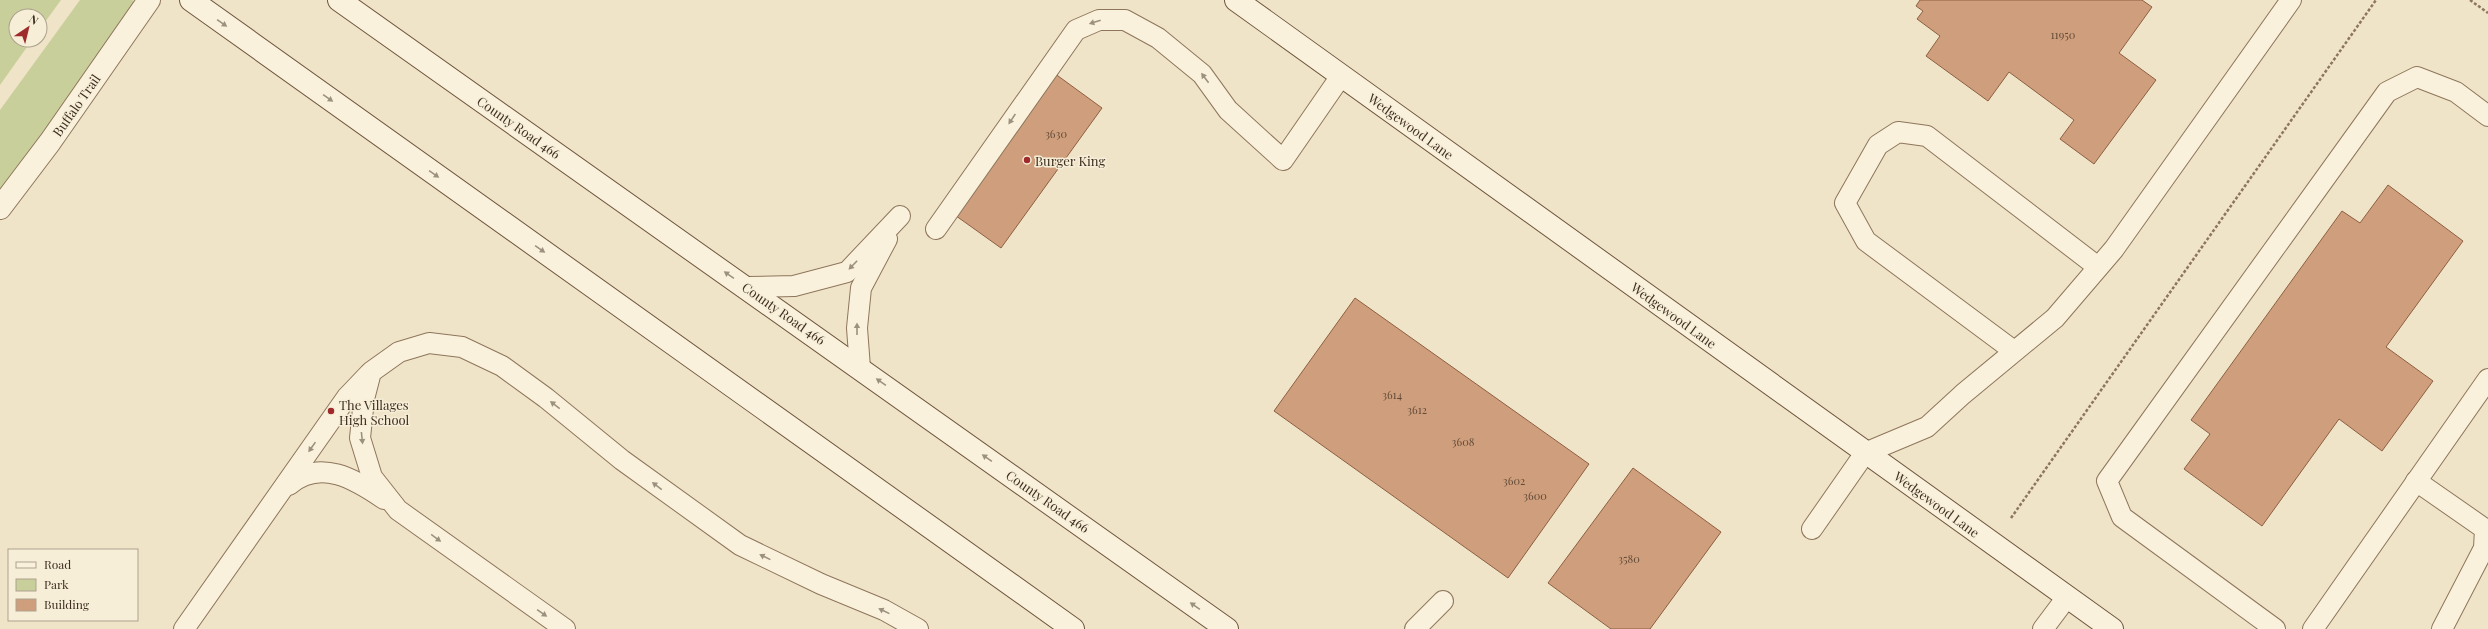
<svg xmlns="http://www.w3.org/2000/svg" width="2488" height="629" font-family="'Playfair Display',serif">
<rect width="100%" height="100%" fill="#f0e4c8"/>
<g fill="#c9cf9b">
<polygon points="0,0 61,0 40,29 40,16 16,16 16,40 32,40 0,85"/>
<polygon points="80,0 132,0 143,8 0,204 0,110"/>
</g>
<g fill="#cf9f7d" stroke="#8d5f41">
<polygon points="1920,0 2142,0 2152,7 2119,53 2156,80 2094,164 2060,139 2074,120 2009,72 1988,101 1926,56 1940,36 1917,19 1923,11 1916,6"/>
<polygon points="1054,73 1102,108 1001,248 952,213"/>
<polygon points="2388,185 2463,241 2386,347 2433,381 2382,451 2339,419 2262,526 2184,469 2210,434 2191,420 2342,211 2360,223"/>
<polygon points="1355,298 1589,464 1508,578 1274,411"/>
<polygon points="1633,468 1721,532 1650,629 1611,629 1548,583"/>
</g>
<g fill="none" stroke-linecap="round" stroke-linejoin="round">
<defs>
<g id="lane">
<polyline points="936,229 1076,30 1099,20 1125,20 1158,38 1202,74 1228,110 1283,160 1341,76"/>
<polyline points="747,287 794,286 847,272 900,216"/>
<polyline points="2014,351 1866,241 1845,203 1878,145 1898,132 1927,136 2098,267"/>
<polyline points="860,368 857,328 861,288 887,239"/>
<polyline points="2416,481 2485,529 2484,548 2442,629"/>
<path d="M289,485C320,458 355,479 384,499"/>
<polyline points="1812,529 1865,453 1927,427 1963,394 2055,318 2114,249 2291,0"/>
<polyline points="184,629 347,397 369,374"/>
<polyline points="565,629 398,510 372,477 360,438 364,399 371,372 399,352 429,343 462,347 502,366 546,398 622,460 740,545 821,584 884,610 918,629"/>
<polyline points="1415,629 1443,601"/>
<polyline points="2043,629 2067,597"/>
<polyline points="2275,629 2122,517 2107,481 2387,92 2417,77 2456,92 2488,116"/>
<polyline points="2313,629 2488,379"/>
</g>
<polyline id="street" points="0,208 50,142 149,0"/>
<g id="secondary">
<polyline points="191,0 1073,629"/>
<polyline points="339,0 1227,629"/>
<polyline points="1236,0 2112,629"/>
</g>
</defs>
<use href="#lane" stroke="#8d765c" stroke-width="22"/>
<use href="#street" stroke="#8d765c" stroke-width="24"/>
<use href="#secondary" stroke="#6f573f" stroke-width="24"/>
<g stroke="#8d765c" stroke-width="2.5" stroke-dasharray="3 2" stroke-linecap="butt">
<polyline points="2470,0 2488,13"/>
<polyline points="2011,518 2376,0"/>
</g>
<use href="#lane" stroke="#faf1dc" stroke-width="20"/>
<use href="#street" stroke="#faf1dc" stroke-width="22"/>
<use href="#secondary" stroke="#faf1dc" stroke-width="22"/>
</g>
<defs><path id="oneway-solid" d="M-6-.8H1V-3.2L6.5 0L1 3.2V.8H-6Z"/></defs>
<g fill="#9c907e">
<use href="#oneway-solid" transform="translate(1095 22) rotate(162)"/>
<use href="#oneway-solid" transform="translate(222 23) rotate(35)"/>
<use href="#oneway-solid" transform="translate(1205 78) rotate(-127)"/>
<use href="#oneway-solid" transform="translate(328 98) rotate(35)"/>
<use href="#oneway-solid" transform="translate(1012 119) rotate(124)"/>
<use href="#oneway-solid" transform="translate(434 174) rotate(35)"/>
<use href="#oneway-solid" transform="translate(540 249) rotate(35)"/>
<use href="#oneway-solid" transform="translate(853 265) rotate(134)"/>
<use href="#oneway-solid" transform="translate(729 275) rotate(-145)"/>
<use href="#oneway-solid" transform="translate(857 329) rotate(-90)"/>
<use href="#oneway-solid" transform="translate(881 382) rotate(-145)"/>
<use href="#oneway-solid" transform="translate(555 405) rotate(-142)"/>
<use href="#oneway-solid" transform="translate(362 438) rotate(84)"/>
<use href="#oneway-solid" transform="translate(312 447) rotate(125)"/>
<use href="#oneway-solid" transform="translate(987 458) rotate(-145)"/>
<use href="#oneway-solid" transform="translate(657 486) rotate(-143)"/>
<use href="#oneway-solid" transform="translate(436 538) rotate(36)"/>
<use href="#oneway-solid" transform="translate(765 557) rotate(-154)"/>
<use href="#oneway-solid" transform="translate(1195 606) rotate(-145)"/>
<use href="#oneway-solid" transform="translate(884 611) rotate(-154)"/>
<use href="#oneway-solid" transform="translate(542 613) rotate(35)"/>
</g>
<g fill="#9e2a2b" stroke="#f7eed8" stroke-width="1.5">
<circle cx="1027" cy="160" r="4"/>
<circle cx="331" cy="411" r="4"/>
</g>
<g text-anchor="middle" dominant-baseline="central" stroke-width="3" stroke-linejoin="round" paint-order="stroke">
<g font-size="11" fill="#624a37">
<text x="2063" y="34">11950</text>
<text x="1056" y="133">3630</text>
<text x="1392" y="394">3614</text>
<text x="1417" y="409">3612</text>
<text x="1463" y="441">3608</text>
<text x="1514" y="480">3602</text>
<text x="1535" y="495">3600</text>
<text x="1629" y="558">3580</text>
</g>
<g font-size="13" fill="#3d2e20" stroke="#f7eed8">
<text transform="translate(76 105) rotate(-55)">Buffalo Trail</text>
<text transform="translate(1411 126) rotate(36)">Wedgewood Lane</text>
<text transform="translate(519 127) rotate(35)">County Road 466</text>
<text transform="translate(784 313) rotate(35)">County Road 466</text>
<text transform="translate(1674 315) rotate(36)">Wedgewood Lane</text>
<text transform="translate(1048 501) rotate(35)">County Road 466</text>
<text transform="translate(1937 504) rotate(36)">Wedgewood Lane</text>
</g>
<g font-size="13" fill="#3d2e20" stroke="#f7eed8" text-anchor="start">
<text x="1035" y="160">Burger King</text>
<text x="339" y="404">The Villages<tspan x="339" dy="15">High School</tspan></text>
</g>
</g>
<rect x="8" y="549" width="130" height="72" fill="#f7eed8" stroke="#ada18e"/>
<rect x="16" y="562" width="20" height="6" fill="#faf1dc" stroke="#ada18e"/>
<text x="44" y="569" font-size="12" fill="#3d2e20">Road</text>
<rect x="16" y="579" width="20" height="12" fill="#c9cf9b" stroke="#ada18e"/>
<text x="44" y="589" font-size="12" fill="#3d2e20">Park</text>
<rect x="16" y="599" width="20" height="12" fill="#cf9f7d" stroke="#ada18e"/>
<text x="44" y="609" font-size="12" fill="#3d2e20">Building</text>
<g transform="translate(28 28) rotate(35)"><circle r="19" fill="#f7eed8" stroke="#ada18e"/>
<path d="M0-3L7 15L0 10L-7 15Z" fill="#9e2a2b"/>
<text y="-6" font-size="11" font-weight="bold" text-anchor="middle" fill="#3d2e20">N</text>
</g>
</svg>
